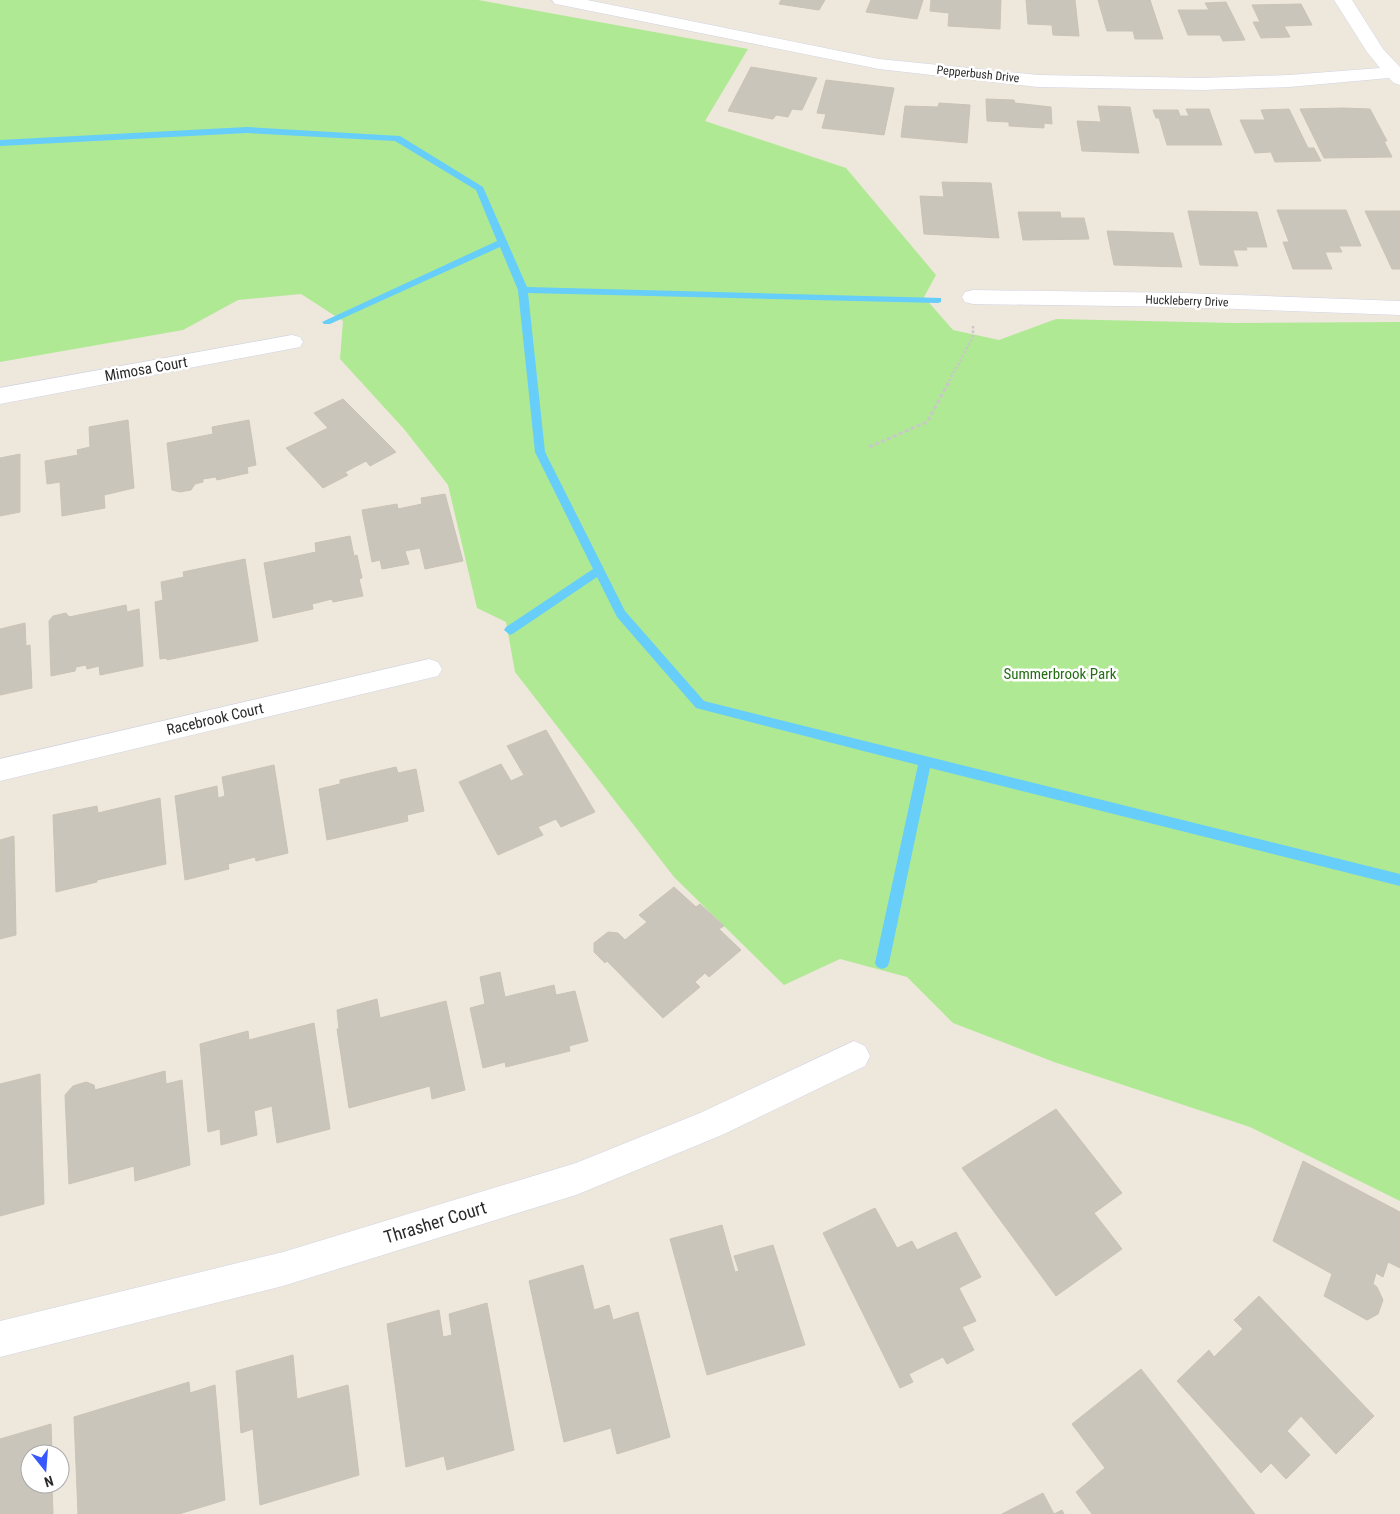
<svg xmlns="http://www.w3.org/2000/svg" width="1400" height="1514" font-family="'Roboto Condensed',sans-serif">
<rect width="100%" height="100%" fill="#eee7dc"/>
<polygon fill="#afe994" points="0,0 478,0 748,49 705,121 846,168 936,275 924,297 953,330 999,340 1056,319 1234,323 1400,322 1400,1201 1250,1127 1054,1062 953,1023 907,977 840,959 784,985 674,877 515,672 506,622 477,608 448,485 404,429 340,359 343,321 301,294 238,300 183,330 0,362"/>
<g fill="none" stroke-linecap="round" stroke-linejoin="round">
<polygon fill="#66cef9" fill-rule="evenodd" points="247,127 400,136 483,187 527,287 941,298 941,302 938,303 528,293 545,452 625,611 704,701 1400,874 1400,886 930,768 889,963 887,967 882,969 877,967 875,963 918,765 696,708 617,617 597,577 514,633 510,635 504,630 506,627 593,569 535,452 518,290 500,247 330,324 324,324 322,322 497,241 476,190 395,141 247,133 0,146 0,140"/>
</g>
<g fill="#c9c5bb" stroke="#cac3b5">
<polygon points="781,0 825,0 819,10 779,4"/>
<polygon points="871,0 923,0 917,19 866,12"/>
<polygon points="931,0 1001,0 1000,29 948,26 949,13 930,11"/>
<polygon points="1026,0 1075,0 1079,36 1053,35 1052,25 1028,24"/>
<polygon points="1098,0 1150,0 1163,39 1135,39 1133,31 1107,31"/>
<polygon points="1226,2 1245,40 1223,41 1220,35 1188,35 1178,10 1209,10 1205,3"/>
<polygon points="1301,4 1312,25 1284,26 1290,37 1261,38 1253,22 1260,22 1252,5"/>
<polygon points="751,67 817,78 802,110 792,109 788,117 776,115 773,119 728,111"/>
<polygon points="826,80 894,88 884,135 822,128 826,114 817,113"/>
<polygon points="986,99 1014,100 1015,103 1051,107 1052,124 1044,123 1044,128 1009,126 1009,122 987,121"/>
<polygon points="939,103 970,105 967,143 901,137 905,106 938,107"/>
<polygon points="1098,106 1130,107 1139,153 1082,151 1077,121 1101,122"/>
<polygon points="1343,108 1370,109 1387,141 1384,141 1392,157 1324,158 1300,109"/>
<polygon points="1186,109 1209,109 1222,145 1167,145 1159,118 1156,118 1153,110 1178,110 1180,116 1189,116"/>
<polygon points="1289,109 1308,148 1314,148 1321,161 1275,162 1271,152 1255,153 1240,120 1265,120 1261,110"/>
<polygon points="942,182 991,183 999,238 924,234 920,196 944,197"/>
<polygon points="1277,210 1346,210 1361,246 1339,246 1342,252 1325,252 1332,269 1293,269 1283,242 1289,242"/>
<polygon points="1188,211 1257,212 1267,247 1246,247 1247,250 1233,250 1238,266 1200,265"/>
<polygon points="1365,211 1400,211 1400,269 1392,269"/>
<polygon points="1018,212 1060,212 1061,218 1084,218 1089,239 1023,240"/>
<polygon points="1107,231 1173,233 1182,267 1114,265"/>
<polygon points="343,399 396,452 370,466 366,461 345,472 348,475 323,488 286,448 328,428 314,413"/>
<polygon points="128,420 134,488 104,495 105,508 62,516 60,482 47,484 45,461 78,455 77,450 90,447 89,427"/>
<polygon points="249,420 256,465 247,467 248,473 217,480 216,477 203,479 203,482 195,484 191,490 180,492 172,490 167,443 213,434 212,427"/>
<polygon points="20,454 20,512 0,516 0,458"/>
<polygon points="445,494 463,561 425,569 420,548 405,551 409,564 382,569 380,560 372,562 362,510 397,504 398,509 422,504 421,498"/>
<polygon points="350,536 354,556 357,555 362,578 359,579 363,596 333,602 332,599 312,604 313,609 273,618 264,563 316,552 315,543"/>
<polygon points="245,559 258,641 167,660 167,658 160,659 155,602 163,600 161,582 184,577 183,572"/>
<polygon points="126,605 127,612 139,609 143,666 100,675 99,666 87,669 86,665 76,667 75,671 51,676 49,621 53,616 66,613 69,617"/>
<polygon points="25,623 26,646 30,645 32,688 0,695 0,629"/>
<polygon points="546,730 595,812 561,827 556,819 538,827 543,835 498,855 459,782 501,764 511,781 524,775 507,746"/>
<polygon points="274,765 288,853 256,861 255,857 228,864 229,869 185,880 175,796 217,786 218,798 225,796 222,777"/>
<polygon points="396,767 398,773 416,769 424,811 407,815 408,821 327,840 319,789 340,784 340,780"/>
<polygon points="160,798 166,864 97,880 97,882 56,892 53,815 97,806 98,813"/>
<polygon points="14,836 16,935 0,939 0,840"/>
<polygon points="674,887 696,907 700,904 724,926 719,929 741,950 709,977 705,973 695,982 700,987 663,1018 607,961 605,963 594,952 594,943 608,932 618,933 625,940 647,922 639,915"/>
<polygon points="500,972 505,997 554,985 556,995 575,991 588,1041 569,1046 570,1051 506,1067 505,1062 483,1068 470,1008 485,1004 480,977"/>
<polygon points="377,999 380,1018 446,1001 465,1090 432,1099 430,1086 349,1108 337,1029 339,1029 337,1010"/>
<polygon points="314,1023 330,1129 277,1143 272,1106 254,1111 257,1135 221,1145 220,1129 208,1132 200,1044 248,1031 249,1040"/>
<polygon points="165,1071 166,1084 182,1080 190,1165 135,1181 134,1166 69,1184 65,1095 73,1086 86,1082 94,1085 95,1090"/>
<polygon points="40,1074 44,1204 0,1216 0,1084"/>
<polygon points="1056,1109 1122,1193 1094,1213 1122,1249 1056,1296 962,1168"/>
<polygon points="1303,1161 1400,1212 1400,1268 1388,1262 1383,1277 1376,1273 1373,1284 1377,1287 1383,1300 1378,1314 1367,1320 1324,1296 1332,1274 1273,1241"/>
<polygon points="875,1208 897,1248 912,1241 917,1250 956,1232 981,1277 959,1288 976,1321 962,1327 974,1350 947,1364 943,1357 909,1374 913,1382 900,1388 823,1233"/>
<polygon points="722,1225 735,1272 739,1271 734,1256 773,1245 805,1345 707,1375 670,1239"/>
<polygon points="583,1265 594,1310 609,1305 613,1320 638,1312 670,1437 617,1454 611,1428 564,1442 529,1281"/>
<polygon points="1259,1296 1374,1416 1336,1454 1301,1416 1287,1431 1310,1455 1286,1479 1271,1463 1261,1473 1177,1381 1209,1350 1214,1357 1243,1329 1234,1320"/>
<polygon points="487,1303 514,1450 447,1470 444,1456 406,1467 387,1324 439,1310 443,1337 452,1335 449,1314"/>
<polygon points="293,1355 297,1399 348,1385 359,1475 260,1505 253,1429 241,1433 236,1371"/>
<polygon points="1141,1369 1255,1514 1092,1514 1076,1492 1105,1468 1072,1424"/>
<polygon points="189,1382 190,1393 215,1385 225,1500 179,1514 78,1514 74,1417"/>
<polygon points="51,1424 52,1454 30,1454 30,1484 52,1484 53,1514 0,1514 0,1439"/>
<polygon points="1043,1493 1054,1514 1062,1510 1064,1514 1002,1514"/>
</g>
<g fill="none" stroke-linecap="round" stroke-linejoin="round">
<defs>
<g id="minor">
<polygon points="552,0 587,0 879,59 1038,75 1202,78 1289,75 1380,68 1367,52 1334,0 1352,0 1383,49 1400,67 1400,85 1394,83 1389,78 1289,87 1202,90 1038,87 879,69 561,5 555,4"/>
<polygon points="973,290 1184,293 1400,301 1400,315 1184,307 973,304 965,302 962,297 965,292"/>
<polygon points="292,335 300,337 303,342 300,347 0,404 0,388"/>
<polygon points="429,659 438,662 442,669 438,676 0,781 0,759"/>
<polygon points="854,1041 865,1046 870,1056 865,1066 722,1135 576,1195 283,1286 0,1357 0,1321 283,1252 576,1163 700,1113"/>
</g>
</defs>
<use href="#minor" stroke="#d1d4e5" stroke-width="1"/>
<polyline stroke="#c8c8c8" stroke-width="2.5" stroke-dasharray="2.5 2" stroke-linecap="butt" points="949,381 973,337 973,325"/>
<polyline stroke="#c8c8c8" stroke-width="3" stroke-dasharray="4 2.5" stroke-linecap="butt" points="869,447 927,422 950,380"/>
<use href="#minor" fill="#fff" fill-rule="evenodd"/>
</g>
<g text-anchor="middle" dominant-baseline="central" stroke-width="5" stroke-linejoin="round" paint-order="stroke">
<g font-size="12" fill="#2b2b2b" stroke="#fff">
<text transform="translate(978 74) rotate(6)">Pepperbush Drive</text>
<text transform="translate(1187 301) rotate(2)">Huckleberry Drive</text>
</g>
<g font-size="15" fill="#2b2b2b" stroke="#fff">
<text transform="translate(146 369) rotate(-10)">Mimosa Court</text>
<text transform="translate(215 719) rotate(-13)">Racebrook Court</text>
</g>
<g font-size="15" fill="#246f14" stroke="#fff">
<text x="1060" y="674">Summerbrook Park</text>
</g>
<g font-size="18" fill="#2b2b2b" stroke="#fff">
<text transform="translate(435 1222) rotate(-17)">Thrasher Court</text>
</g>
</g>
<g transform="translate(45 1469) rotate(163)"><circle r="24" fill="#ffffff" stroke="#aaaaaa"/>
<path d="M0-4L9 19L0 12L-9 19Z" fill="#3858ff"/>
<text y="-8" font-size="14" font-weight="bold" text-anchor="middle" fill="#2b2b2b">N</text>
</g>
</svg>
